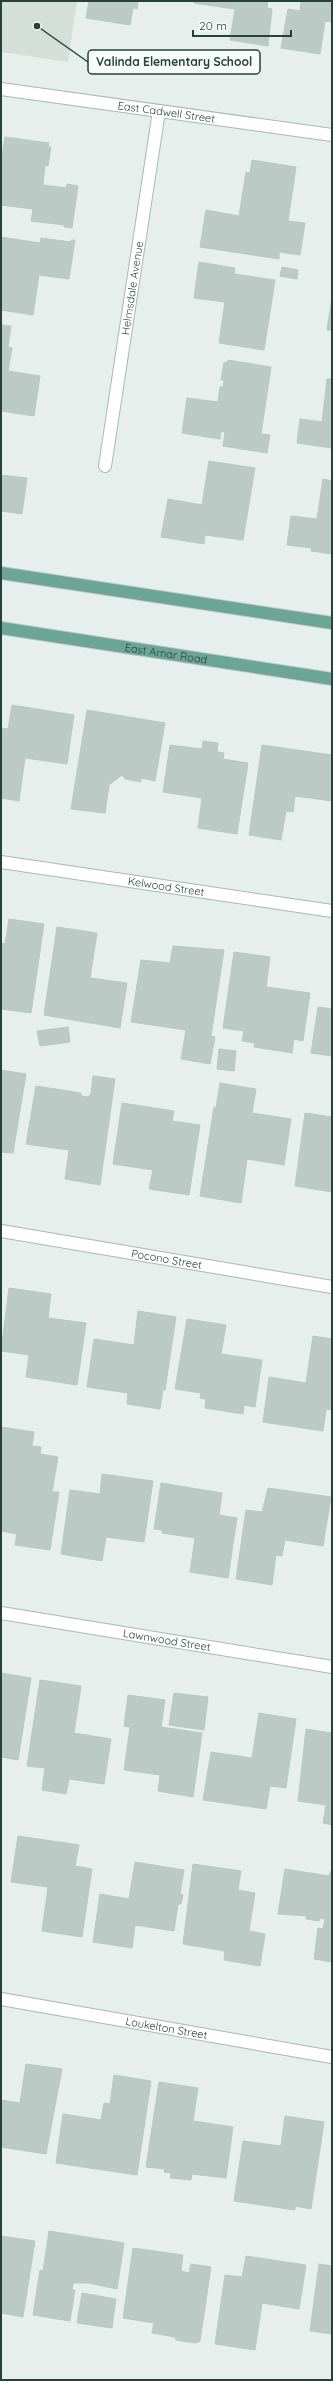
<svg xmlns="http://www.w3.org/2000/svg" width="333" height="2381" font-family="Quicksand,sans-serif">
<rect width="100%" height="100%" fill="#e6efeb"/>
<polygon fill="#d4dfda" points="1,1 77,1 68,62 1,52"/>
<g fill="#bbcac4" stroke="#b8c9c2">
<polygon points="89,1 138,1 137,9 133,8 130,25 86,18"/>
<polygon points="195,1 268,1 267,8 272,9 268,46 230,40 235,9 194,3"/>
<polygon points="301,1 332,1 332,22 325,21 320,54 281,48 288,9 300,11"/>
<polygon points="5,137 49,143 48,147 51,147 48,166 45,165 43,185 66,188 67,184 78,186 72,228 64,227 64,225 31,221 33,209 1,205 1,162"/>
<polygon points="252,160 296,167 288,221 305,223 300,255 279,252 279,259 200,247 206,210 239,216 246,172 250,173"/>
<polygon points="1,237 40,243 41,238 71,242 71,240 75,240 69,279 39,275 33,315 1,310"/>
<polygon points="199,262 235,268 234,274 275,280 264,350 219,343 225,302 194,298"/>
<polygon points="282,267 298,270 297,279 280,276"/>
<polygon points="332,298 332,330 327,330"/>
<polygon points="1,325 11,326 8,347 12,348 8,371 40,376 34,416 1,411"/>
<polygon points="228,360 271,367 261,434 270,435 267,453 223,446 225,432 221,431 220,439 182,433 187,398 218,402 220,387 223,387 224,380 221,380 224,362 227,363"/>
<polygon points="327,379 332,379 332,448 297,443 300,419 322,422"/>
<polygon points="209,461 255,468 243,540 205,535 204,544 161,537 168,499 202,505"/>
<polygon points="1,475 27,478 22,514 1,511"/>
<polygon points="323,479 332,481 332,554 311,551 312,548 287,545 291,516 317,519"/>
<polygon points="12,705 74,715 67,764 25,758 19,801 1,798 1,728 8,729"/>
<polygon points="87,710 165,723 155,781 141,778 141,782 125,779 122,775 109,785 105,813 71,809"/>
<polygon points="203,741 218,743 217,752 224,753 223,759 248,763 237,834 198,828 202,798 163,792 170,745 202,749"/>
<polygon points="262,745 332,755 332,801 295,796 293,812 286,811 281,840 249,835"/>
<polygon points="9,919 44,924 31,1013 1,1009 1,943 5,944"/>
<polygon points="57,927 97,933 90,978 127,983 120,1028 44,1015"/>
<polygon points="173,946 224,950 211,1036 215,1037 210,1064 181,1059 186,1030 131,1022 141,960 170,963"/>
<polygon points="234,952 270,957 266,987 310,993 303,1041 294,1039 292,1053 254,1047 255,1043 242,1041 244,1031 223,1028"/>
<polygon points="318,1007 332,1009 332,1056 311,1053"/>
<polygon points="68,1027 70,1042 40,1046 37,1031"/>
<polygon points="219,1049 236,1051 234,1071 217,1069"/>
<polygon points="1,1070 26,1074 13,1153 1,1152"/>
<polygon points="93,1076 115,1079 100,1185 65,1179 69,1150 26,1144 36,1086 81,1093 81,1096 88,1097 91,1094"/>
<polygon points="220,1083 256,1089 252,1113 291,1119 284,1165 247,1159 241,1203 200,1196 214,1107 216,1108"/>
<polygon points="122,1103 174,1111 172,1121 200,1125 189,1195 149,1189 153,1170 113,1164"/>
<polygon points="305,1113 332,1117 332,1192 295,1186"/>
<polygon points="9,1288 51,1294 48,1318 86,1323 77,1385 26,1377 29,1355 1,1351"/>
<polygon points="138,1311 176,1317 165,1390 163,1390 160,1409 127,1404 128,1393 87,1387 94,1339 134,1345"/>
<polygon points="187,1319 226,1325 221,1354 262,1360 255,1407 244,1405 243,1414 205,1408 206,1399 200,1398 201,1393 175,1389"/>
<polygon points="313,1336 332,1339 332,1410 326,1409 323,1431 263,1422 269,1377 306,1383"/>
<polygon points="1,1427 34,1432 32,1446 41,1447 40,1454 58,1457 52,1492 59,1492 50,1550 15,1545 17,1534 1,1531"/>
<polygon points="102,1474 153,1481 144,1542 106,1537 102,1561 61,1554 70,1490 100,1494"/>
<polygon points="161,1483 222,1493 219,1515 237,1518 228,1578 190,1572 195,1538 162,1533 162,1530 154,1529"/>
<polygon points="268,1488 331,1497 323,1546 285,1540 282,1556 276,1555 272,1585 236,1579 246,1510 262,1512"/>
<polygon points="1,1673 31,1678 18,1760 1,1757"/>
<polygon points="40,1680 81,1686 74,1733 111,1739 104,1784 69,1779 66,1794 42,1790 45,1768 27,1766"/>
<polygon points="174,1693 208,1697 204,1730 169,1725"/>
<polygon points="128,1695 165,1700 161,1727 202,1733 193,1797 158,1791 160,1775 124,1770 130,1727 124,1726"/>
<polygon points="259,1713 296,1719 286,1788 270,1786 266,1809 203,1800 211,1752 252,1758"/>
<polygon points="306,1729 332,1733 332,1825 323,1823 326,1805 298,1801"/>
<polygon points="18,1836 79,1845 75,1866 92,1869 82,1937 42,1931 48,1887 11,1882"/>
<polygon points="135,1862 184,1870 180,1894 183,1895 181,1904 178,1904 174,1931 135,1925 132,1948 93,1942 100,1894 129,1899"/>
<polygon points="193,1864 241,1871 238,1890 255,1893 249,1931 265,1934 260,1966 224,1960 225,1951 183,1944"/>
<polygon points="285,1869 329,1876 332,1869 332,1962 314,1959 318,1928 323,1929 325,1919 320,1918 319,1921 306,1919 307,1916 278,1914"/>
<polygon points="26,2064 62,2069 46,2154 1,2147 1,2100 20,2103"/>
<polygon points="114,2075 151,2081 137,2175 56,2163 63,2114 101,2120 104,2103 110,2104"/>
<polygon points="159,2082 198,2088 193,2121 233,2127 226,2178 192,2174 191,2180 170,2178 171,2173 164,2172 165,2169 146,2167"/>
<polygon points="285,2116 324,2122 311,2209 295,2206 295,2210 234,2201 243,2141 281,2146"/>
<polygon points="49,2231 124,2243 117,2289 88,2283 73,2283 72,2290 75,2290 70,2321 33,2315 40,2270 43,2271"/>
<polygon points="1,2236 35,2241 23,2317 1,2313"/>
<polygon points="133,2248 183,2255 181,2271 189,2273 191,2264 211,2267 200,2341 196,2343 176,2340 175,2337 152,2333 154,2323 123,2318"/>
<polygon points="246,2256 306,2265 299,2309 262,2303 255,2350 215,2344 225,2275 242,2277"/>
<polygon points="319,2264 332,2266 332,2334 310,2331"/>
<polygon points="82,2293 116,2299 112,2328 77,2323"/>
</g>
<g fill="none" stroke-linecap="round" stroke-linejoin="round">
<defs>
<g id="minor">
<path id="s1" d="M1,89L332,135"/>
<path id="s2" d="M105,466L159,111"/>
<path id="s3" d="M1,862L332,911"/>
<path id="s4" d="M1,1231L332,1287"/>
<path id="s5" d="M1,1613L332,1667"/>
<path id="s6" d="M1,1999L332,2057"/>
</g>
<g id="primary">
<polyline points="1,573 332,623"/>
<path id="s7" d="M1,628L332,679"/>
</g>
</defs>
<use href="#minor" stroke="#a8b8b2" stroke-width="14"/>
<use href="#primary" stroke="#c2cac8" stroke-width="14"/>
<use href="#minor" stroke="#fff" stroke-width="12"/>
<use href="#primary" stroke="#6aa596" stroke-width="12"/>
</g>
<g text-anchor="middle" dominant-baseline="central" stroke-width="3.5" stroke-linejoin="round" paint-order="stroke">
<g font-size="11" fill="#24423a" stroke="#f7fbf9">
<text stroke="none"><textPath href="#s1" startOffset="167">East Cadwell Street</textPath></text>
<text stroke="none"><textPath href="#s2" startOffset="180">Helmsdale Avenue</textPath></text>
<text stroke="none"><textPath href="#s7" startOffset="167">East Amar Road</textPath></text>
<text stroke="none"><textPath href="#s3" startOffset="167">Kelwood Street</textPath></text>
<text stroke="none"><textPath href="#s4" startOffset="168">Pocono Street</textPath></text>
<text stroke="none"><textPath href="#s5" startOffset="168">Lawnwood Street</textPath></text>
<text stroke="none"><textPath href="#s6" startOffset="168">Loukelton Street</textPath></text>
</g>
</g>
<path fill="none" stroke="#24423a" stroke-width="1.5" d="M37 26L88 62"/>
<circle fill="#24423a" stroke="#f7fbf9" stroke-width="1.5" cx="37" cy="26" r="4"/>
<rect fill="#f7fbf9" stroke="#24423a" stroke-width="1.5" x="88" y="50" width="172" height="24" rx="4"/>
<g font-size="12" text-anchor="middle" font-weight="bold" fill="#24423a">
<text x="174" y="66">Valinda Elementary School</text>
</g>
<rect width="333" height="2381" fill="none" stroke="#24423a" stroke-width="4"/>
<path d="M193 30v6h98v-6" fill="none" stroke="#24423a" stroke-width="2"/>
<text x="199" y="30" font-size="12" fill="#24423a" stroke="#f7fbf9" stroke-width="3" paint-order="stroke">20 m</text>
</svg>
